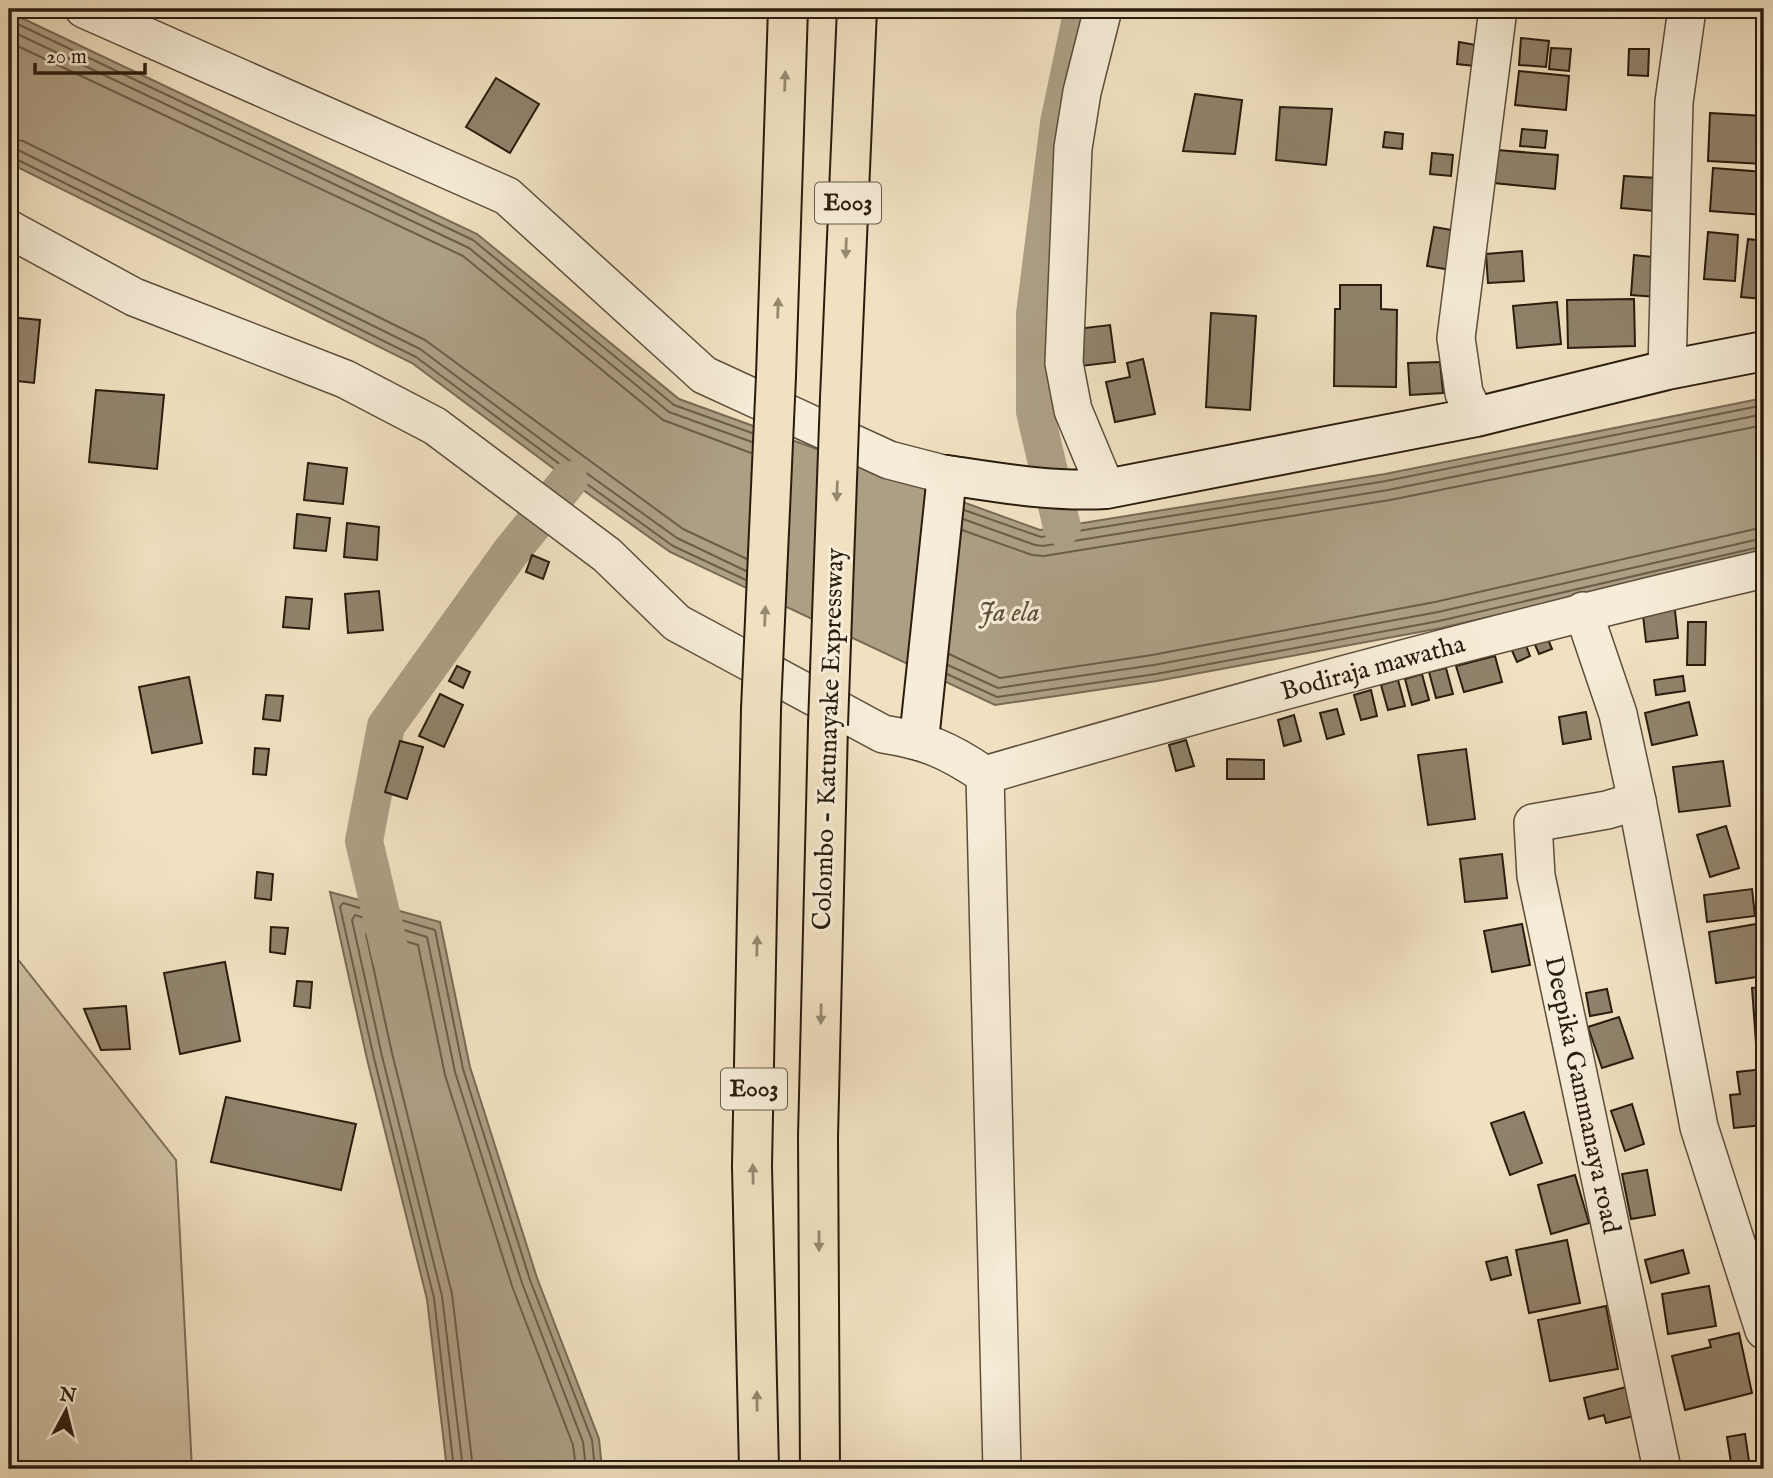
<svg xmlns="http://www.w3.org/2000/svg" width="1773" height="1478" font-family="'IM FELL English',serif">
<rect width="100%" height="100%" fill="#f1e1c1"/>
<filter id="stains"><feTurbulence type="fractalNoise" baseFrequency=".00286" numOctaves="4"/><feColorMatrix values="0 0 0 0 .2 0 0 0 0 .09 0 0 0 0 .02 0 0 0 .5 -.17"/></filter>
<radialGradient id="worn" r=".72"><stop offset=".6" stop-color="#630" stop-opacity="0"/><stop offset="1" stop-color="#630" stop-opacity=".3"/></radialGradient>
<polygon fill="#cfc0a3" stroke="#7c6e58" stroke-width="2" points="9,948 176,1160 192,1469 9,1469"/>
<g fill="#ad9e84" stroke="#796a55" stroke-width="2">
<polygon points="9,12 477,234 679,399 1040,530 1385,474 1764,398 1764,553 1441,628 1157,681 995,705 670,552 569,480 412,363 9,163"/>
<polygon points="330,892 440,922 470,1067 537,1278 599,1439 602,1469 447,1469 427,1299 367,1059"/>
</g>
<g fill="none" stroke-linecap="round" stroke-linejoin="round">
<g stroke="#6c5d49" stroke-width="2">
<polyline points="9,20 473,240 674,405 752,433"/>
<polyline points="9,30 469,248 669,412 752,442"/>
<polyline points="9,42 463,256 663,420 751,453"/>
<polyline points="9,138 23,141 425,340 683,529 747,559"/>
<polyline points="9,148 18,150 420,349 578,467 677,538 746,571"/>
<polyline points="9,157 14,158 416,357 573,474 673,546 746,580"/>
<polyline points="964,510 1041,537 1386,481 1764,405"/>
<polyline points="963,519 1035,545 1043,546 1388,490 1764,414"/>
<polyline points="962,530 1032,555 1044,556 1390,500 1764,425"/>
<polyline points="949,654 1000,678 1152,655 1435,602 1764,527"/>
<polyline points="948,665 998,688 1154,665 1438,612 1764,538"/>
<polyline points="947,674 997,697 1156,674 1439,621 1764,546"/>
<polyline points="454,1469 434,1298 374,1058 340,907 343,903 435,930 463,1069 530,1280 592,1440 595,1469"/>
<polyline points="463,1469 442,1296 382,1056 352,920 355,915 427,937 455,1072 522,1283 583,1442 586,1469"/>
<polyline points="473,1469 452,1294 392,1053 366,934 369,930 418,945 445,1075 512,1286 573,1445 576,1469"/>
</g>
<g stroke="#ad9e84" stroke-width="38">
<polyline points="1062,527 1035,412 1035,314 1059,123 1083,9"/>
<polyline points="391,956 364,841 386,726 510,553 569,480"/>
</g>
</g>
<g fill="#91826b" stroke="#2a1c0e" stroke-width="2">
<polygon points="502,9 546,9 544,18"/>
<polygon points="1521,38 1549,41 1546,67 1519,65"/>
<polygon points="1459,42 1476,45 1474,66 1457,64"/>
<polygon points="1551,48 1571,49 1569,71 1549,69"/>
<polygon points="1629,49 1649,49 1648,76 1628,75"/>
<polygon points="1519,71 1569,76 1566,110 1515,105"/>
<polygon points="496,78 539,104 510,153 466,127"/>
<polygon points="1195,94 1242,100 1235,154 1183,151"/>
<polygon points="1280,107 1332,109 1326,165 1276,160"/>
<polygon points="1710,113 1764,116 1764,164 1708,161"/>
<polygon points="1522,129 1547,131 1545,148 1520,146"/>
<polygon points="1385,132 1403,134 1402,149 1383,147"/>
<polygon points="1497,150 1558,155 1555,189 1494,183"/>
<polygon points="1432,153 1453,155 1451,176 1430,174"/>
<polygon points="1713,168 1764,172 1764,215 1710,211"/>
<polygon points="1624,176 1657,178 1654,211 1621,208"/>
<polygon points="1434,227 1458,231 1451,270 1427,266"/>
<polygon points="1708,232 1738,235 1735,281 1704,279"/>
<polygon points="1748,239 1764,241 1764,299 1741,297"/>
<polygon points="1522,251 1524,281 1488,283 1486,254"/>
<polygon points="1634,255 1661,258 1657,297 1631,295"/>
<polygon points="1340,285 1381,285 1381,309 1397,310 1396,387 1334,386 1335,309 1340,309"/>
<polygon points="1634,299 1635,346 1568,348 1567,300"/>
<polygon points="1557,302 1561,344 1517,348 1513,306"/>
<polygon points="1211,313 1256,316 1250,410 1206,407"/>
<polygon points="9,317 40,320 34,383 9,380"/>
<polygon points="1110,325 1115,362 1081,366 1076,329"/>
<polygon points="1143,359 1155,414 1115,422 1106,382 1130,377 1127,363"/>
<polygon points="1440,362 1443,393 1410,395 1408,363"/>
<polygon points="96,390 164,395 157,469 89,462"/>
<polygon points="308,463 347,468 343,504 304,500"/>
<polygon points="297,514 330,518 326,551 294,548"/>
<polygon points="347,523 379,527 377,560 344,557"/>
<polygon points="532,555 549,562 543,579 526,572"/>
<polygon points="379,591 383,630 348,633 345,594"/>
<polygon points="286,597 312,599 309,629 283,627"/>
<polygon points="1674,602 1678,638 1646,642 1642,606"/>
<polygon points="1688,622 1706,622 1705,665 1687,665"/>
<polygon points="1545,632 1552,649 1539,654 1532,638"/>
<polygon points="1524,640 1530,656 1517,662 1510,646"/>
<polygon points="1495,656 1502,682 1464,692 1456,666"/>
<polygon points="457,666 470,672 463,688 449,681"/>
<polygon points="1446,668 1453,694 1436,698 1429,672"/>
<polygon points="1422,674 1429,700 1412,705 1405,679"/>
<polygon points="1683,676 1685,691 1656,695 1654,680"/>
<polygon points="189,677 202,743 152,753 139,687"/>
<polygon points="1398,680 1405,706 1388,710 1381,685"/>
<polygon points="1371,690 1377,716 1361,720 1354,695"/>
<polygon points="440,694 463,705 444,747 419,736"/>
<polygon points="266,695 283,696 280,721 263,719"/>
<polygon points="1689,702 1697,735 1652,745 1645,713"/>
<polygon points="1337,709 1344,734 1327,739 1320,713"/>
<polygon points="1586,712 1591,739 1563,744 1559,717"/>
<polygon points="1294,715 1301,741 1284,746 1278,720"/>
<polygon points="1186,740 1194,766 1176,771 1169,745"/>
<polygon points="400,741 423,747 407,799 385,792"/>
<polygon points="255,748 269,749 266,775 253,774"/>
<polygon points="1466,749 1475,819 1428,825 1418,755"/>
<polygon points="1227,759 1264,760 1264,779 1227,779"/>
<polygon points="1723,761 1730,806 1679,812 1673,767"/>
<polygon points="1726,826 1739,868 1710,877 1697,835"/>
<polygon points="1502,854 1507,898 1465,902 1460,859"/>
<polygon points="257,872 273,874 271,900 255,898"/>
<polygon points="1752,889 1755,916 1707,922 1704,895"/>
<polygon points="1762,923 1764,976 1716,983 1709,932"/>
<polygon points="1522,924 1530,965 1492,972 1484,931"/>
<polygon points="271,927 288,928 285,954 270,952"/>
<polygon points="225,962 240,1041 180,1054 164,973"/>
<polygon points="297,981 312,982 310,1008 294,1006"/>
<polygon points="1764,987 1764,1042 1756,1043 1752,988"/>
<polygon points="1607,989 1612,1012 1590,1016 1586,993"/>
<polygon points="126,1006 130,1049 101,1050 84,1009"/>
<polygon points="1619,1017 1633,1058 1602,1068 1588,1027"/>
<polygon points="1764,1069 1764,1125 1734,1128 1730,1095 1740,1094 1737,1072"/>
<polygon points="226,1097 356,1124 341,1190 211,1162"/>
<polygon points="1632,1104 1644,1144 1625,1151 1611,1111"/>
<polygon points="1524,1112 1542,1163 1510,1175 1491,1123"/>
<polygon points="1647,1170 1655,1215 1631,1219 1622,1174"/>
<polygon points="1575,1175 1589,1223 1551,1234 1538,1185"/>
<polygon points="1567,1240 1580,1303 1529,1313 1516,1250"/>
<polygon points="1683,1250 1689,1273 1651,1283 1645,1260"/>
<polygon points="1507,1257 1511,1275 1491,1280 1486,1262"/>
<polygon points="1709,1286 1716,1326 1668,1334 1662,1294"/>
<polygon points="1606,1306 1618,1369 1550,1381 1538,1320"/>
<polygon points="1739,1333 1752,1393 1685,1410 1672,1356 1711,1347 1709,1340"/>
<polygon points="1630,1386 1638,1415 1606,1423 1604,1415 1589,1419 1584,1398"/>
<polygon points="1745,1434 1750,1468 1732,1469 1727,1437"/>
</g>
<g fill="none" stroke-linecap="round" stroke-linejoin="round">
<defs>
<g id="street">
<polyline points="84,9 507,196 704,375 889,460 947,475"/>
<polyline points="1103,9 1082,92 1073,148 1064,363 1073,410 1106,489"/>
<path d="M9,229L134,297L345,379L435,426L607,555L677,623L883,734C927,741 948,750 985,775L1002,1469"/>
<polyline points="1667,370 1674,102 1687,9"/>
<polyline points="1476,417 1464,393 1456,338 1498,9"/>
<polyline points="1583,611 1618,714 1637,801 1699,1127 1764,1330"/>
<path d="M985,775C1243,700 1503,630 1764,569"/>
<polyline points="1637,801 1607,810 1533,823 1536,876 1662,1469"/>
</g>
<path id="secondary" d="M919,740L947,475C1000,483 1052,492 1106,489L1476,417L1667,370L1764,351"/>
<g id="highway">
<polyline points="776,376 788,9"/>
<polyline points="840,398 857,9"/>
<polyline points="759,1469 752,1166 761,709"/>
<polyline points="820,1469 818,1137 828,725"/>
</g>
</defs>
<use href="#street" stroke="#5c4d3b" stroke-width="40"/>
<use href="#secondary" stroke="#2a1c0e" stroke-width="42"/>
<use href="#highway" stroke="#2a1c0e" stroke-width="42"/>
<use href="#street" stroke="#f6ecd7" stroke-width="37"/>
<use href="#secondary" stroke="#f6ecd7" stroke-width="38"/>
<use href="#highway" stroke="#f1e1c1" stroke-width="38"/>
<defs>
<g id="highway-bridge">
<polyline points="761,709 776,376"/>
<polyline points="828,725 840,398"/>
</g>
</defs>
<use href="#highway-bridge" stroke="#2a1c0e" stroke-width="42" stroke-linecap="butt"/>
<use href="#highway-bridge" stroke="#f1e1c1" stroke-width="38"/>
</g>
<defs><path id="oneway-solid" d="M-6-.8H1V-3.2L6.5 0L1 3.2V.8H-6Z" transform="scale(1.75)"/></defs>
<g fill="#978870">
<use href="#oneway-solid" transform="translate(785 81) rotate(-88)"/>
<use href="#oneway-solid" transform="translate(846 248) rotate(92)"/>
<use href="#oneway-solid" transform="translate(778 308) rotate(-88)"/>
<use href="#oneway-solid" transform="translate(837 491) rotate(92)"/>
<use href="#oneway-solid" transform="translate(765 616) rotate(-88)"/>
<use href="#oneway-solid" transform="translate(757 946) rotate(-89)"/>
<use href="#oneway-solid" transform="translate(821 1014) rotate(91)"/>
<use href="#oneway-solid" transform="translate(753 1174) rotate(-91)"/>
<use href="#oneway-solid" transform="translate(819 1241) rotate(90)"/>
<use href="#oneway-solid" transform="translate(757 1401) rotate(-91)"/>
</g>
<g text-anchor="middle" dominant-baseline="central" stroke-width="6" stroke-linejoin="round" paint-order="stroke">
<g fill="#f6ecd7" stroke="#675a4a" stroke-width="2">
<rect x="815" y="182.5" width="66" height="41" rx="5"/>
<rect x="721" y="1068.5" width="66" height="41" rx="5"/>
</g>
<g font-size="24" font-weight="bold" fill="#2a1c0e">
<text x="848" y="203">E003</text>
<text x="754" y="1089">E003</text>
</g>
<g font-size="26" fill="#2a1c0e" stroke="#f6ecd7">
<text transform="translate(1373 668) rotate(-15)">Bodiraja mawatha</text>
<text transform="translate(829 739) rotate(-88)">Colombo - Katunayake Expressway</text>
<text transform="translate(1582 1095) rotate(78)">Deepika Gammanaya road</text>
</g>
<g font-size="28" font-style="italic" fill="#5e503d" stroke="#f6ecd7">
<text x="1009" y="613">Ja ela</text>
</g>
</g>
<rect width="1773" height="1478" fill="none" stroke="#f1e1c1" stroke-width="35"/>
<rect x="10" y="10" width="1752" height="1457" fill="none" stroke="#2a1c0e" stroke-width="3.5"/>
<rect x="18" y="18" width="1738" height="1443" fill="none" stroke="#2a1c0e" stroke-width="2"/>
<g transform="translate(66 1411) rotate(7)" stroke="#f6ecd7" stroke-width="5" paint-order="stroke">
<path d="M0-5L12 26L0 18L-12 26Z" fill="#2a1c0e"/>
<text y="-10" font-size="19" font-weight="bold" text-anchor="middle" fill="#2a1c0e">N</text>
</g>
<path d="M35 63v10h110v-10" fill="none" stroke="#2a1c0e" stroke-width="3.5"/>
<text x="46" y="63" font-size="21" fill="#2a1c0e" stroke="#f6ecd7" stroke-width="5" paint-order="stroke">20 m</text>
<rect width="100%" height="100%" filter="url(#stains)"/>
<rect width="100%" height="100%" fill="url(#worn)"/>
</svg>
